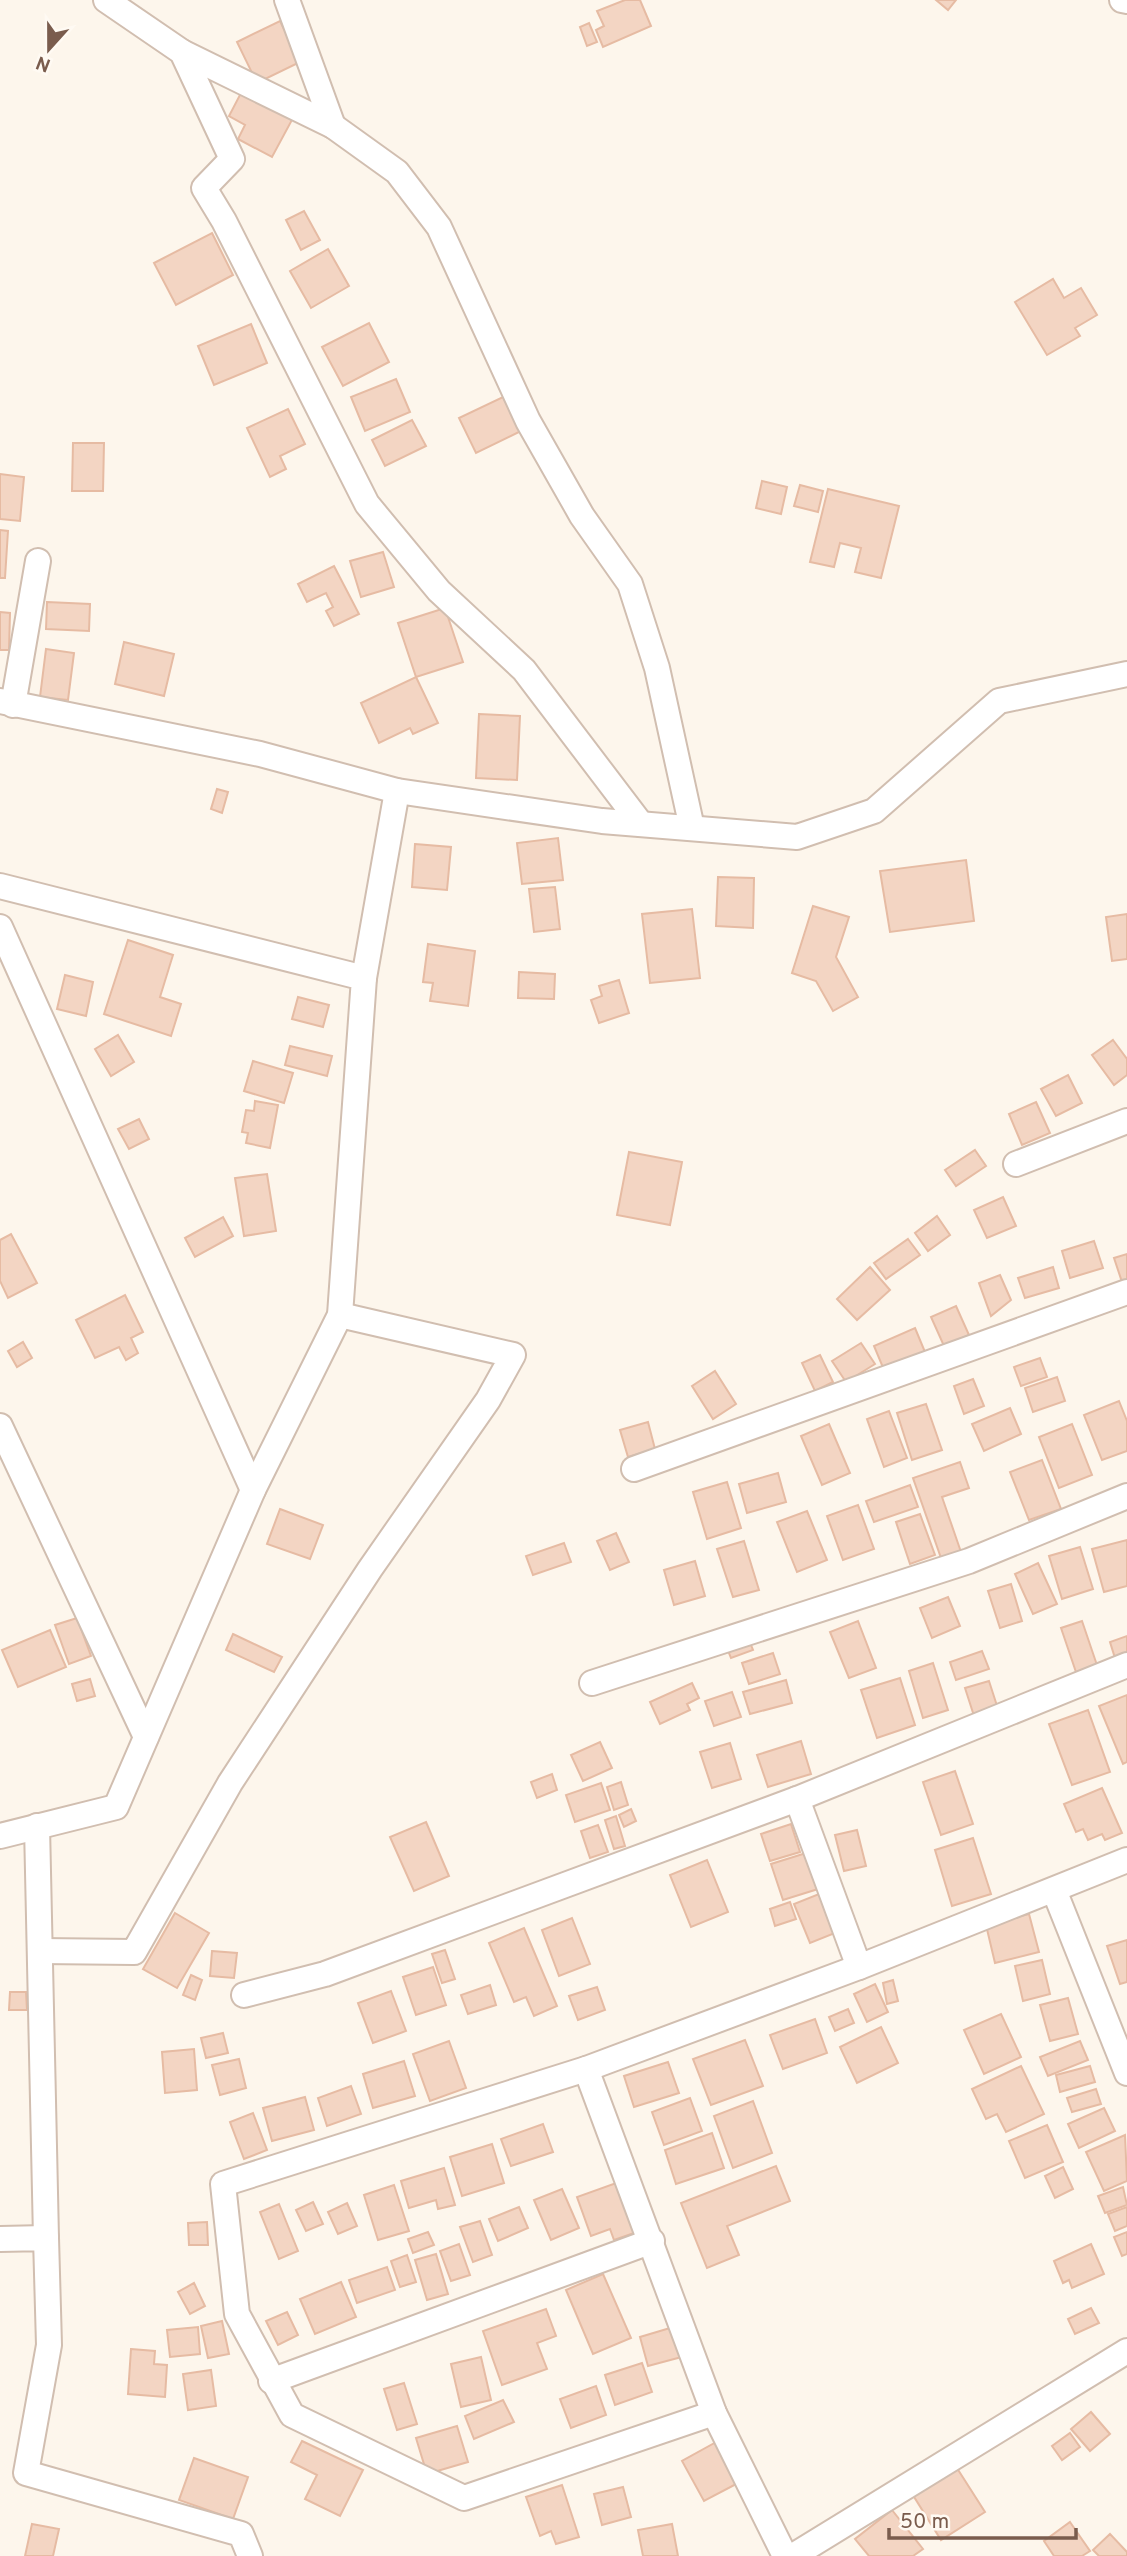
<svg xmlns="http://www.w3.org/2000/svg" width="1127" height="2556" font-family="Overpass,sans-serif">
<rect width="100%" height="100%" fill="#fdf6ec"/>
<g fill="#f3d5c3" stroke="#e6bba3" stroke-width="2">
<polygon points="625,0 640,0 651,26 603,47 596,30 604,26 597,11"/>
<polygon points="936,0 956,0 948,10"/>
<polygon points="280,21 300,62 257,83 237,42"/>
<polygon points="589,23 597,42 587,46 580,27"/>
<polygon points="242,91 293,118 272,157 238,139 245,125 229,116"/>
<polygon points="304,211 320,240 301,250 286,220"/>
<polygon points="212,233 233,275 176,305 154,263"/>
<polygon points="328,249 349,286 311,308 290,271"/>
<polygon points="1053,279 1064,298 1081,288 1097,315 1075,328 1080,336 1047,355 1015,302"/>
<polygon points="369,323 389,362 343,386 322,347"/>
<polygon points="251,324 267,363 214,385 198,346"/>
<polygon points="396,379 410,412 365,431 351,397"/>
<polygon points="503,397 521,431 476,453 459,418"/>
<polygon points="288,409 305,444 280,456 286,469 270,477 247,428"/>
<polygon points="412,420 426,446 385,466 372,440"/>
<polygon points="73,443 104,443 103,491 72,491"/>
<polygon points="0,474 24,477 20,521 0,519"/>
<polygon points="762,481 787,487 781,514 756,508"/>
<polygon points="800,485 823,491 818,512 794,506"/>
<polygon points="828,489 899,506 881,578 855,572 861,548 840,543 834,567 810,562"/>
<polygon points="0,530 8,531 5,578 0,578"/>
<polygon points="383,552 394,587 361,597 350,561"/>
<polygon points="334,566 359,614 334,626 326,611 333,607 326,593 307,602 298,584"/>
<polygon points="47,602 90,604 89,631 46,629"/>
<polygon points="445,608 463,662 416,677 398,623"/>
<polygon points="0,612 10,613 9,650 0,650"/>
<polygon points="124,642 174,654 164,696 115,684"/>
<polygon points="46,649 74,653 68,700 40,697"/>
<polygon points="416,677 438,723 413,734 410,728 379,743 361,703"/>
<polygon points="479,714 520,716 517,780 476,778"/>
<polygon points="217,789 228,792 222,813 211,809"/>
<polygon points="558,838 563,880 522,884 517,843"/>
<polygon points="415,844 451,847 447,890 412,887"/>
<polygon points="966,860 974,921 890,932 880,871"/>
<polygon points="718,877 754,878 753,928 716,926"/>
<polygon points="555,887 560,929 534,932 529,889"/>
<polygon points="813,906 849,917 836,957 858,997 833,1011 816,981 792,973"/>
<polygon points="692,909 700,978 650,983 642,914"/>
<polygon points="1127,914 1127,959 1112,961 1106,917"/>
<polygon points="128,940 173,955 160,997 181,1004 171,1036 104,1014"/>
<polygon points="428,944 475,951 468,1006 430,1001 433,983 423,982"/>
<polygon points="519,972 555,974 554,999 518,998"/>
<polygon points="65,975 93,982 86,1016 57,1009"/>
<polygon points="619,980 629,1013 599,1023 591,1000 602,996 599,986"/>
<polygon points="298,997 329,1005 323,1027 292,1019"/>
<polygon points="118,1035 134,1062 111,1076 95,1049"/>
<polygon points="1113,1040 1127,1059 1127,1075 1114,1085 1092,1055"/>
<polygon points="290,1046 332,1056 327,1076 285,1065"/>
<polygon points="253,1061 293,1073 284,1103 244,1091"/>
<polygon points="1068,1075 1082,1103 1056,1116 1041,1089"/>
<polygon points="255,1101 278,1105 270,1148 246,1143 248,1133 242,1132 246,1110 254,1111"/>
<polygon points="1036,1102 1050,1133 1022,1145 1009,1114"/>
<polygon points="139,1119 149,1139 129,1149 118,1129"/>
<polygon points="975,1150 986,1166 956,1186 945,1170"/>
<polygon points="629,1152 682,1162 670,1225 617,1215"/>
<polygon points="267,1174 276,1231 244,1236 235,1178"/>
<polygon points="1003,1197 1016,1226 987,1238 974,1210"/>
<polygon points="937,1216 950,1235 928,1251 915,1233"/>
<polygon points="223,1217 233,1236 195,1257 185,1238"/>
<polygon points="11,1234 37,1283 8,1298 0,1281 0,1240"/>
<polygon points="908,1239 920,1255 886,1279 874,1263"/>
<polygon points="1094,1241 1103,1268 1070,1278 1062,1251"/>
<polygon points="1127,1254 1127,1284 1123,1285 1114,1258"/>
<polygon points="870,1267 890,1290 857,1320 837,1299"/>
<polygon points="1053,1267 1059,1288 1025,1298 1018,1278"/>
<polygon points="1000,1275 1011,1300 991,1316 979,1283"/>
<polygon points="125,1295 143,1332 131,1338 138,1353 126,1360 119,1347 95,1358 76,1320"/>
<polygon points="956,1306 969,1335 944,1346 931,1317"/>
<polygon points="915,1328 925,1352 884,1370 874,1346"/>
<polygon points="23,1342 32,1358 17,1367 8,1351"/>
<polygon points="861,1343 875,1364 846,1382 832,1361"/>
<polygon points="820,1355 833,1382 815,1391 802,1363"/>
<polygon points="1040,1358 1047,1377 1021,1386 1014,1367"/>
<polygon points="715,1371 736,1404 713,1419 692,1386"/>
<polygon points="1057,1377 1065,1401 1033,1412 1025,1388"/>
<polygon points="973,1379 984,1406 964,1414 954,1386"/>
<polygon points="1119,1401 1127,1421 1127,1451 1102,1460 1084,1415"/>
<polygon points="926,1404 942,1450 912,1460 897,1413"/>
<polygon points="1010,1408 1021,1434 984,1451 972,1424"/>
<polygon points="889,1411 907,1458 884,1467 867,1419"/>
<polygon points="648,1422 655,1449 628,1457 620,1430"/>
<polygon points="829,1424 850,1473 822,1485 801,1436"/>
<polygon points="1072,1424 1092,1475 1059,1488 1039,1437"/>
<polygon points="1042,1460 1061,1509 1029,1520 1010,1472"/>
<polygon points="960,1462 969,1488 942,1497 961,1552 941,1558 913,1478"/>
<polygon points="778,1473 786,1502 747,1513 739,1484"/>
<polygon points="727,1482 741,1528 707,1539 693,1492"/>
<polygon points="910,1485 918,1507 874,1522 866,1501"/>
<polygon points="858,1505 874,1549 843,1560 827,1516"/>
<polygon points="280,1509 323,1525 310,1559 267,1544"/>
<polygon points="807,1511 827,1560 797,1572 777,1522"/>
<polygon points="920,1514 935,1555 910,1564 896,1522"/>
<polygon points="616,1533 629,1562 610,1570 597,1541"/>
<polygon points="1127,1540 1127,1586 1104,1592 1092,1549"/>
<polygon points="744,1541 759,1590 733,1597 717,1549"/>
<polygon points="564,1543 571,1562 533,1575 526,1556"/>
<polygon points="1080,1547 1093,1589 1062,1599 1049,1556"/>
<polygon points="695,1561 705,1596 674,1605 664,1570"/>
<polygon points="1038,1563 1057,1604 1033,1614 1015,1574"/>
<polygon points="1011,1584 1022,1621 1000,1628 988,1591"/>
<polygon points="948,1597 960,1626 932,1638 920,1608"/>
<polygon points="77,1618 91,1656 69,1664 55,1625"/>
<polygon points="858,1621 876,1668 849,1678 830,1632"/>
<polygon points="1082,1621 1099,1671 1078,1678 1061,1628"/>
<polygon points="50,1630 66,1667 18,1687 2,1650"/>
<polygon points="233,1634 282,1657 274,1672 226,1650"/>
<polygon points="1127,1636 1127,1655 1115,1658 1110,1642"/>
<polygon points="749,1640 753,1650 731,1658 727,1648"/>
<polygon points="982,1651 989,1669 956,1680 950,1662"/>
<polygon points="773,1653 780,1674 749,1684 742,1663"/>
<polygon points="933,1663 948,1710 923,1718 909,1671"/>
<polygon points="900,1678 915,1725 877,1738 861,1690"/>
<polygon points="90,1679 95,1696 77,1701 72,1684"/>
<polygon points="786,1680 792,1703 750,1714 743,1692"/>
<polygon points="989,1681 999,1712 975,1719 965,1688"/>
<polygon points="692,1683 699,1698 687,1704 690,1710 660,1724 650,1702"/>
<polygon points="732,1692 741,1717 714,1726 705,1701"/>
<polygon points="1127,1695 1127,1762 1123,1764 1099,1706"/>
<polygon points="1088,1710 1110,1772 1072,1785 1049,1724"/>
<polygon points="801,1741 811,1774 768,1787 757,1755"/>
<polygon points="600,1742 612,1768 583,1781 571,1755"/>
<polygon points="730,1743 741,1779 712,1788 700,1752"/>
<polygon points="955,1771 973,1824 941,1835 923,1782"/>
<polygon points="552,1774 557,1790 537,1798 531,1782"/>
<polygon points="621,1782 628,1805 614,1810 607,1787"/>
<polygon points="601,1783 610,1810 575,1822 566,1795"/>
<polygon points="1102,1788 1122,1833 1105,1840 1102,1834 1088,1840 1083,1829 1076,1832 1064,1804"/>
<polygon points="631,1809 636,1821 624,1827 619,1815"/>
<polygon points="616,1816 625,1846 614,1849 605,1820"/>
<polygon points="426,1822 449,1876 414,1891 390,1837"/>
<polygon points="791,1824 800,1852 770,1861 761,1834"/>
<polygon points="598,1825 608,1852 590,1858 581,1831"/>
<polygon points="857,1830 866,1866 844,1871 835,1835"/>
<polygon points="973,1838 991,1894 952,1906 935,1850"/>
<polygon points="806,1853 818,1889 783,1900 771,1864"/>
<polygon points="707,1860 728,1912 691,1927 670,1875"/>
<polygon points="824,1892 840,1931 810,1943 794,1904"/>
<polygon points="790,1902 796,1919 775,1926 770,1909"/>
<polygon points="175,1913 209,1933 177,1988 143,1969"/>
<polygon points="1029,1914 1039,1952 995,1963 986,1925"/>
<polygon points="572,1918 590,1964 559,1976 542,1930"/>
<polygon points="524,1928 557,2006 534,2016 526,1997 514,2002 489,1943"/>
<polygon points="1127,1940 1127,1982 1120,1984 1107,1946"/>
<polygon points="445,1950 455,1979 442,1983 432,1954"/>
<polygon points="212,1951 237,1953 234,1978 210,1976"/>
<polygon points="1042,1960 1050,1994 1023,2001 1015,1966"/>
<polygon points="433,1967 446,2005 416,2015 403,1977"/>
<polygon points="191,1975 202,1980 195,2000 183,1995"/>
<polygon points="893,1980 898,2001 887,2004 883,1983"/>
<polygon points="875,1984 888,2012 867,2022 854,1994"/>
<polygon points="490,1985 496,2005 468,2014 461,1995"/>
<polygon points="597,1987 605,2010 578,2020 569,1996"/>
<polygon points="391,1991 406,2031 373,2043 358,2003"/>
<polygon points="10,1992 26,1992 27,2010 9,2010"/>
<polygon points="1068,1998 1078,2034 1050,2041 1040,2005"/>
<polygon points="848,2009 854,2023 835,2031 829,2017"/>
<polygon points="1001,2014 1021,2057 984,2074 964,2030"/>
<polygon points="815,2019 827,2053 783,2069 770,2035"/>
<polygon points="881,2027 898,2063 857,2083 840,2047"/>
<polygon points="223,2033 228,2053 206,2058 201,2038"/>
<polygon points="745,2040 763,2086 711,2105 693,2059"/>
<polygon points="449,2041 466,2088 430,2101 413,2054"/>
<polygon points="1080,2041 1088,2060 1048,2076 1040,2057"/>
<polygon points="194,2049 197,2090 165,2093 162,2052"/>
<polygon points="239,2059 246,2088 220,2095 212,2065"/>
<polygon points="404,2061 415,2096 373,2108 363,2074"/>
<polygon points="668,2062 679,2093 634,2107 624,2076"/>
<polygon points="1021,2066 1044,2114 1006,2132 997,2114 986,2119 972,2089"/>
<polygon points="1090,2066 1095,2082 1060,2092 1056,2075"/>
<polygon points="351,2086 361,2114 327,2126 318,2098"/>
<polygon points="1096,2089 1101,2104 1072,2112 1067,2098"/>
<polygon points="305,2097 314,2130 272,2141 263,2108"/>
<polygon points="690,2098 702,2131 664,2145 652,2112"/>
<polygon points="753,2101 772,2153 733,2168 714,2116"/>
<polygon points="1104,2108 1115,2131 1079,2148 1068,2124"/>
<polygon points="253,2113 267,2150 244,2159 230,2122"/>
<polygon points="543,2124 553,2152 511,2166 501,2139"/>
<polygon points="1047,2125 1063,2162 1025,2178 1009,2141"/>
<polygon points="712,2133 724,2168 676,2184 665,2150"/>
<polygon points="1125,2135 1127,2181 1104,2191 1086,2152"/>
<polygon points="492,2144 504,2183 462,2196 450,2157"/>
<polygon points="776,2166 790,2201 727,2226 739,2255 707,2268 681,2203"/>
<polygon points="1063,2167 1073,2189 1055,2198 1045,2176"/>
<polygon points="444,2168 455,2205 438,2209 436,2200 409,2208 401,2181"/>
<polygon points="619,2182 637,2232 614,2240 610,2229 591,2236 577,2197"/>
<polygon points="394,2185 409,2231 378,2240 364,2195"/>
<polygon points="1123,2187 1127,2205 1105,2213 1098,2196"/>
<polygon points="562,2189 579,2228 551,2240 534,2200"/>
<polygon points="313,2202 323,2224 306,2231 296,2210"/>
<polygon points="347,2203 357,2226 338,2234 328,2212"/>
<polygon points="279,2204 298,2251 279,2259 260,2212"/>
<polygon points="519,2207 528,2228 498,2241 489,2219"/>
<polygon points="1127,2207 1127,2226 1115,2231 1108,2214"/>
<polygon points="480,2221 492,2255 473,2262 460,2227"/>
<polygon points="207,2222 208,2245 189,2245 188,2223"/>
<polygon points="428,2232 434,2245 413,2253 408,2239"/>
<polygon points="1127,2232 1127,2254 1122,2256 1114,2237"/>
<polygon points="459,2244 470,2275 451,2281 440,2251"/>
<polygon points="1091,2244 1104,2274 1072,2288 1069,2280 1063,2283 1054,2261"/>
<polygon points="436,2254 448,2294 427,2300 415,2260"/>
<polygon points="407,2255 416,2282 400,2287 391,2261"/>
<polygon points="387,2267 395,2290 357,2303 349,2280"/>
<polygon points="603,2274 631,2338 593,2354 566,2290"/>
<polygon points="341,2282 356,2317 315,2334 300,2299"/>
<polygon points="194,2283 205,2306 190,2314 178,2292"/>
<polygon points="1091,2308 1099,2323 1075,2334 1068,2319"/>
<polygon points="546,2309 556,2336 537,2343 547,2369 502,2385 483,2331"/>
<polygon points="287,2312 298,2335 278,2345 266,2321"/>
<polygon points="222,2321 229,2354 208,2358 201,2326"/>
<polygon points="680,2325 689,2355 648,2366 640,2337"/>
<polygon points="198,2327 200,2354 170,2357 167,2330"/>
<polygon points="131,2349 155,2351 154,2364 167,2365 165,2397 128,2394"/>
<polygon points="481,2357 491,2400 461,2407 451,2364"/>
<polygon points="642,2363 652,2392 615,2405 605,2375"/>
<polygon points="211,2370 216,2406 188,2410 183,2374"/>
<polygon points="404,2383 417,2424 397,2430 384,2389"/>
<polygon points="596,2386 606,2415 571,2428 560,2399"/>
<polygon points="503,2400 514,2422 474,2439 465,2416"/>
<polygon points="1091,2412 1110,2434 1090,2451 1071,2429"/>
<polygon points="457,2426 468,2462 427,2474 416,2438"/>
<polygon points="1070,2433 1080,2447 1062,2460 1052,2446"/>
<polygon points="302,2441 363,2470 340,2516 305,2499 317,2475 291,2462"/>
<polygon points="718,2441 740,2482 704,2501 682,2461"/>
<polygon points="194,2458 248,2477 233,2519 179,2500"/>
<polygon points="955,2465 985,2512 941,2540 911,2492"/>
<polygon points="562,2485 579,2537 556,2544 551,2531 540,2536 526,2497"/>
<polygon points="623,2487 631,2517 602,2525 594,2494"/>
<polygon points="892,2510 923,2549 913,2556 869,2556 855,2539"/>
<polygon points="1070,2522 1090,2551 1082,2556 1054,2556 1044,2541"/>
<polygon points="32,2524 59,2529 53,2556 25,2556"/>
<polygon points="672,2524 678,2556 643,2556 638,2530"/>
<polygon points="1110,2534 1127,2552 1127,2556 1099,2556 1093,2550"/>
</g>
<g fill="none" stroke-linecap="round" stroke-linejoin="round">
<defs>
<g id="street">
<polyline points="106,0 182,52 232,159 204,188 224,221 367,504 439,591 524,670 641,824"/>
<polyline points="287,0 333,126"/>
<polyline points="1122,0 1127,1"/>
<polyline points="182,52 333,126 397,172 439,227 528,421 582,516 630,584 657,668 692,828"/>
<polyline points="0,701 260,754 397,791 602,821 797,837 874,811 999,701 1127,674"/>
<polyline points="13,705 38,561"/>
<polyline points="0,886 364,978 340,1315 253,1490 116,1807 0,1836"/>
<polyline points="0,927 253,1490"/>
<polyline points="364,978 397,791"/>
<polyline points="1016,1164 1127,1121"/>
<polyline points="0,1426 146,1737"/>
<polyline points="634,1469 1127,1292"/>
<polyline points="592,1683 969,1561 1127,1496"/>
<polyline points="797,1799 859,1967"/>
<polyline points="37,1826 46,2238"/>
<polyline points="1054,1890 1127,2073"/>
<polyline points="40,1951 134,1952 230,1783 370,1569 488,1400 513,1355 340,1315"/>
<polyline points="244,1995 325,1974 797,1799 1127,1665"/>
<polyline points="586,2069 714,2413 785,2556"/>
<polyline points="0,2239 46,2238 49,2345 26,2473 241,2534 250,2556"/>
<polyline points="271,2381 652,2241"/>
<polyline points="714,2413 464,2498 292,2415 237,2314 223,2184 586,2069 859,1967 1127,1860"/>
<polyline points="793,2556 1127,2351"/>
</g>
</defs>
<use href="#street" stroke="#d1beb0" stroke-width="28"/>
<use href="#street" stroke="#fff" stroke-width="24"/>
</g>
<g transform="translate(49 49) rotate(201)" stroke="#fffaf3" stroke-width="5" paint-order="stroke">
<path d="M0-5L12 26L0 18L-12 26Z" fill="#7a5c4d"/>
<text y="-10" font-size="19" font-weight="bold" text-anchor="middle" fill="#7a5c4d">N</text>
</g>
<path d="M889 2528v10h187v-10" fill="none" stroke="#7a5c4d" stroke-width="3.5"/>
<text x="900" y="2528" font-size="21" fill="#7a5c4d" stroke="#fffaf3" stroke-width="5" paint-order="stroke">50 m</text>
</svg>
